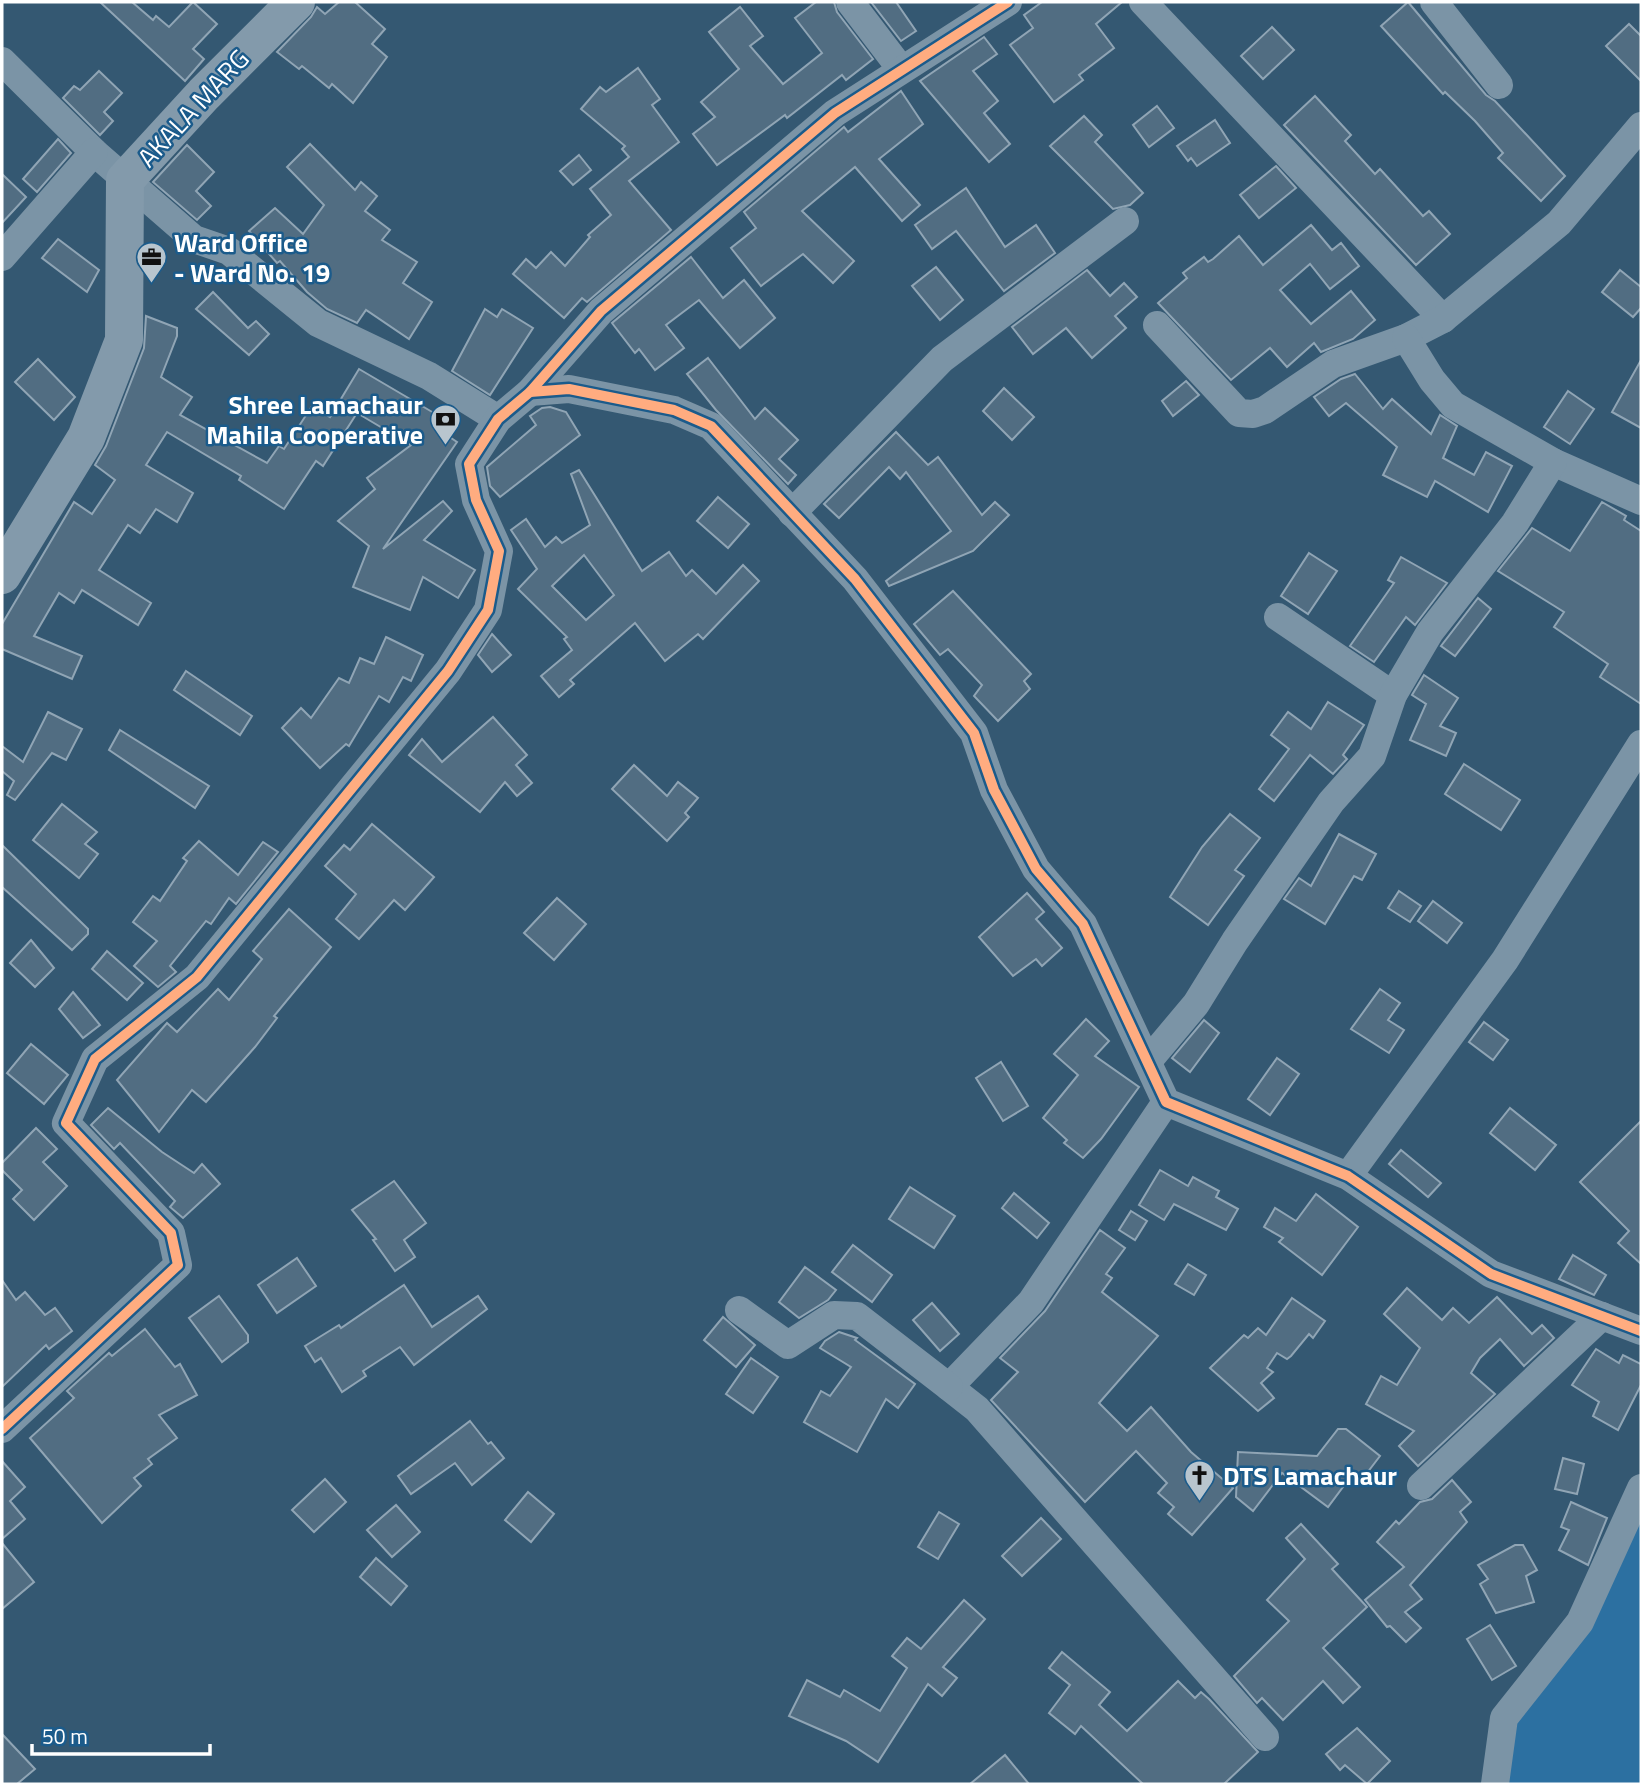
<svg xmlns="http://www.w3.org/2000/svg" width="1643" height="1786" font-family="'Titillium Web',sans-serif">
<rect width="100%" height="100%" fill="#345872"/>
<polygon fill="#2c70a1" points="1641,1507 1641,1784 1503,1784 1513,1721"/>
<g fill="#516d82" stroke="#90a5b5" stroke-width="2" fill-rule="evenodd">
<polygon points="100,2 132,2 153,20 156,16 169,27 193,2 217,24 193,49 204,59 185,81"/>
<polygon points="339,2 355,2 385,29 372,44 387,57 353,103 332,84 329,88 302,66 299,69 277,52 311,17 317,7 325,14"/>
<polygon points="816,2 834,2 837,12 873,59 846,80 842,75 787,118 785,115 717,165 693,134 715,117 701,102 739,69 709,32 740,7 763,36 750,46 783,84 822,53 795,18"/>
<polygon points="871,2 896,2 916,31 901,41"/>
<polygon points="1042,2 1122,2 1096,24 1114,48 1079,75 1083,80 1054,102 1010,45 1033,28 1024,15"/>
<polygon points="1408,2 1486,95 1495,101 1565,176 1541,201 1498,158 1503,153 1475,121 1445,92 1443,94 1381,26"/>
<polygon points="1629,24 1641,36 1641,81 1606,46"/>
<polygon points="1272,27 1294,50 1263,79 1241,56"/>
<polygon points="984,37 997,54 973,71 998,101 984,113 1010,144 989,162 920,81"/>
<polygon points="638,68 660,99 652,105 679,142 629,181 671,230 587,302 582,298 564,318 513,274 526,259 536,268 551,252 565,266 590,237 588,235 611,215 590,189 629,157 622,149 625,146 581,109 600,87 606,92"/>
<polygon points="99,71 122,93 104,112 113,121 100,135 63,98 74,86 80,90"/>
<polygon points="901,91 923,124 879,159 920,205 902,221 855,167 802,211 854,261 833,283 803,254 761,286 731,248 756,228 744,212 844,127 848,132"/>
<polygon points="1315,96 1351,135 1345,141 1375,174 1380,169 1423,216 1429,211 1450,234 1416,265 1284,125"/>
<polygon points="1157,106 1174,128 1149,147 1133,125"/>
<polygon points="1084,116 1102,135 1095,142 1143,193 1130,205 1113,209 1050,146"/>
<polygon points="1215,120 1230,143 1197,166 1191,158 1188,161 1177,146"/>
<polygon points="58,139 71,153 37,192 23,179"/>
<polygon points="310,144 355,190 361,182 377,196 365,211 390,230 382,240 417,262 403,283 432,302 409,339 366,310 357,323 327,309 307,292 280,261 277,263 249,231 275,208 303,234 324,205 287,167"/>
<polygon points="187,145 214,172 196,191 211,206 197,220 153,182"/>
<polygon points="579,155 591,170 573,185 560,171"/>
<polygon points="1276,166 1296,188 1259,218 1240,195"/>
<polygon points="2,174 26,197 2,223"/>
<polygon points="966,188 1005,247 1036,225 1055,253 1004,291 956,231 932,249 915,225"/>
<polygon points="1311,225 1332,250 1341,243 1359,266 1330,289 1310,264 1280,290 1311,324 1351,291 1375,320 1353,339 1321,352 1314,343 1287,367 1270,348 1231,380 1158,303 1187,278 1183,273 1204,257 1208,262 1213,259 1239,236 1263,265"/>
<polygon points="58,239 99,270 87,292 42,258"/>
<polygon points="691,257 723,298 744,280 775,318 740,348 699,300 666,325 684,348 655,370 639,349 635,353 612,323"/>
<polygon points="936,267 963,300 940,320 912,286"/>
<polygon points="1087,270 1110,296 1124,283 1137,297 1115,316 1126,328 1092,358 1066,328 1033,354 1012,327"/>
<polygon points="1620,270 1641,287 1641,308 1633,317 1602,292"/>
<polygon points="213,292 248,328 256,321 269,334 249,355 196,309"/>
<polygon points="485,309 497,317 502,309 533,328 490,395 452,371"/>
<polygon points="146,316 177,328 177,336 161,377 192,397 180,415 267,463 279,446 284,449 312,406 330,417 359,369 439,416 433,426 457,442 383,549 443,501 452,511 424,540 475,570 458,598 423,577 410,610 353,587 369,546 338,521 375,489 367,478 411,445 357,413 323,466 316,461 284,509 239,480 241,476 167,432 146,465 193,493 177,522 156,509 140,533 128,525 99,570 151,603 138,625 82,590 74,603 59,593 34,636 82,656 72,679 2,649 2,624 74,502 92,514 115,480 95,465 106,446 144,348"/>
<polygon points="708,358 755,419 765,408 798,440 779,459 796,475 788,484 716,410 687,374"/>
<polygon points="38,359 75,397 54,420 15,382"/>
<polygon points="1641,360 1641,428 1612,412"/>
<polygon points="1355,374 1383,409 1392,399 1431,434 1440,415 1457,426 1443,458 1474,475 1486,452 1512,466 1488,512 1435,481 1427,497 1383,475 1397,447 1346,403 1329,416 1314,397 1341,379"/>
<polygon points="1186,381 1199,395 1173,416 1162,401"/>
<polygon points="1004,388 1034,417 1012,440 983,411"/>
<polygon points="1568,391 1594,409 1570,444 1544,427"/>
<polygon points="550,407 566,412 580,435 500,497 490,486 487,467 536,425 530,416 542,408"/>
<polygon points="896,432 928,465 938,457 982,515 995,502 1009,515 973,551 889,586 886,581 951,531 906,472 900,479 889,467 839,518 824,504"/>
<path d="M579,470L642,571L669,552L686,576L692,570L716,594L743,565L759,581L703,639L698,634L665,661L635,623L570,680L574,684L559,697L541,676L572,650L564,639L567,637L518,589L537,569L511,530L526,519L545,547L556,537L562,543L590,525L571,474ZM584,555L614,595L586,620L552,586Z"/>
<polygon points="718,497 749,524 728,548 697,521"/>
<polygon points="1602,502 1626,516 1624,520 1641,531 1641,704 1600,677 1608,664 1554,627 1564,612 1498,571 1532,528 1570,551"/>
<polygon points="1309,553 1337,571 1308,614 1281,596"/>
<polygon points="1401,557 1447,583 1415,625 1406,617 1374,662 1350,646 1394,583 1388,580"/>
<polygon points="953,591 1031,674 1024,681 1030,689 998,721 974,696 982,685 948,649 940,655 914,624"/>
<polygon points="1478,598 1491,609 1455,656 1441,646"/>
<polygon points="492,634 511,655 492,672 478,655"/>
<polygon points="386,637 423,655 411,681 403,677 389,702 379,696 349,746 346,744 320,768 282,728 301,708 311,718 339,678 349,683 360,658 374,664"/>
<polygon points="186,671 252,716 240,735 174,690"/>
<polygon points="1424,675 1458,698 1440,726 1456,733 1446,756 1410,740 1426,704 1412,695"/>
<polygon points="1328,702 1364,725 1343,755 1347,759 1333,774 1310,755 1274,801 1259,789 1289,749 1271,735 1288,712 1311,729"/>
<polygon points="48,712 82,729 66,760 52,753 15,800 7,795 14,781 2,771 2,746 23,762"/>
<polygon points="493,717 527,755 516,765 532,783 517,796 505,782 480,812 409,755 422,739 442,762"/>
<polygon points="120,730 209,786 195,808 109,750"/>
<polygon points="1464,764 1520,800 1501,830 1445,794"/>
<polygon points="634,765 667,796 678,782 698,798 685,813 689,817 667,841 612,789"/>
<polygon points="62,804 97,832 85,844 98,854 79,878 33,840"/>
<polygon points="1230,814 1260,838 1235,870 1244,876 1208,925 1170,897 1202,847"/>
<polygon points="372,824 434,877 405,910 394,900 359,939 336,919 356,894 325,866 344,845 350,850"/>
<polygon points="1339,834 1376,854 1362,880 1354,876 1325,924 1284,899 1299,878 1311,886"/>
<polygon points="199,841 238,875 263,842 278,852 236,904 229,898 211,924 206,921 170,966 176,972 158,987 134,966 157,941 133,922 153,896 160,901 187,861 183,858"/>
<polygon points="2,845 88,929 88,934 72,950 2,887"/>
<polygon points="1399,891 1421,906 1410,922 1388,908"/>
<polygon points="1027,893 1044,912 1036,919 1062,948 1042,966 1036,959 1013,976 979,937"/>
<polygon points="557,898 586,924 554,960 524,933"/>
<polygon points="1433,901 1462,923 1447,943 1418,921"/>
<polygon points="289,909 331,947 274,1016 277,1018 255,1047 206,1102 192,1090 159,1132 117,1080 167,1023 177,1032 218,989 229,1000 262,959 253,951"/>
<polygon points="31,940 54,968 35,987 10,963"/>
<polygon points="107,951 143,983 127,1000 92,969"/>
<polygon points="1380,989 1400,1003 1388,1020 1404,1030 1389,1053 1351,1029"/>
<polygon points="73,992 100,1025 83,1038 59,1009"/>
<polygon points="1086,1019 1109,1041 1095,1056 1139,1087 1101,1139 1083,1158 1064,1143 1067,1140 1043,1118 1078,1075 1054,1054"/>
<polygon points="1204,1020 1219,1033 1190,1072 1172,1058"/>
<polygon points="1484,1022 1508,1040 1493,1060 1469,1042"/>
<polygon points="31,1044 68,1075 44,1104 7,1073"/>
<polygon points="1277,1058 1299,1074 1270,1115 1248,1099"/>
<polygon points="1001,1062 1028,1106 1003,1121 976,1078"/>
<polygon points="108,1108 162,1152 194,1173 202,1164 220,1184 183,1218 170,1207 175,1201 120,1143 114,1149 91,1125"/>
<polygon points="1510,1108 1556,1145 1535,1170 1490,1133"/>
<polygon points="1641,1121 1641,1264 1618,1243 1629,1231 1580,1182"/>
<polygon points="36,1128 57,1149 43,1162 67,1186 34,1220 13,1199 22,1190 2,1170 2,1163"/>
<polygon points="1401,1150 1441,1183 1428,1197 1389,1164"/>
<polygon points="1160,1170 1188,1186 1193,1177 1219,1191 1216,1197 1238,1209 1226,1230 1174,1204 1164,1220 1139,1205"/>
<polygon points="394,1181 426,1223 404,1240 415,1257 395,1271 373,1240 376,1239 352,1210"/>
<polygon points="910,1187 955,1216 934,1248 889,1219"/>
<polygon points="1014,1193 1049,1223 1037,1238 1002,1208"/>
<polygon points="1316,1194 1358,1227 1322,1275 1279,1242 1283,1238 1264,1227 1275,1208 1296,1221"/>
<polygon points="1131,1211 1147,1221 1135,1240 1119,1230"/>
<polygon points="1100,1230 1125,1248 1106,1274 1112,1278 1102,1292 1158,1336 1099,1403 1127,1431 1151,1407 1191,1452 1233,1488 1192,1535 1168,1514 1174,1507 1158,1493 1167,1483 1136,1451 1085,1502 991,1400 1018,1372 1000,1358 1045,1311"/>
<polygon points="853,1245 892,1275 872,1302 832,1272"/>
<polygon points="1573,1255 1606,1275 1594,1295 1559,1279"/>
<polygon points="297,1258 316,1286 277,1313 258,1285"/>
<polygon points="1188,1264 1206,1275 1194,1295 1175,1284"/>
<polygon points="805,1267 836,1290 828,1300 799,1318 779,1302"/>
<polygon points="2,1280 16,1300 25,1292 45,1315 55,1308 72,1331 49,1349 46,1345 2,1387"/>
<polygon points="404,1285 432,1327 478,1296 487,1309 414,1365 400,1347 363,1371 366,1376 342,1392 321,1358 315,1362 305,1346 339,1325 341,1328"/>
<polygon points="1407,1288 1442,1320 1453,1308 1469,1323 1497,1297 1532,1334 1542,1325 1554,1338 1524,1366 1500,1339 1480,1358 1471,1373 1495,1394 1418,1466 1399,1446 1414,1431 1366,1404 1381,1376 1397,1385 1420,1348 1384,1314"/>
<polygon points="219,1296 248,1335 248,1342 222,1362 189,1318"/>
<polygon points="1292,1298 1325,1321 1313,1338 1309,1334 1291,1356 1287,1359 1277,1353 1267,1368 1273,1372 1261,1383 1274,1398 1258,1411 1210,1368 1244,1335 1248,1338 1258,1328 1266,1335"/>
<polygon points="932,1303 959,1334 940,1351 913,1320"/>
<polygon points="723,1317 755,1345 736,1367 704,1340"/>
<polygon points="145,1329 175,1367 180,1364 197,1395 159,1415 177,1438 148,1459 152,1464 134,1478 141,1486 102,1523 30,1438 74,1398 67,1391 109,1353 112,1356"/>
<polygon points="839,1332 857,1338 855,1340 915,1384 898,1408 886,1399 857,1452 804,1422 821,1391 830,1396 851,1367 820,1348 825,1341"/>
<polygon points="1596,1349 1619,1363 1623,1355 1641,1364 1641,1385 1618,1430 1593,1416 1599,1402 1572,1385"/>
<polygon points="751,1358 778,1377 753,1413 726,1394"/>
<polygon points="470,1421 488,1444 491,1442 504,1458 472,1485 455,1463 411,1494 398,1476"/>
<polygon points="1338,1429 1346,1429 1380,1456 1360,1482 1352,1475 1328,1507 1282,1473 1253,1511 1236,1497 1238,1452 1317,1456"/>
<polygon points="1563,1458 1584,1464 1577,1494 1555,1489"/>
<polygon points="2,1461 25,1487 10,1501 25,1519 2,1539"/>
<polygon points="325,1479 346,1502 314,1532 292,1510"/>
<polygon points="1452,1480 1471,1502 1460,1512 1467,1522 1410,1585 1422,1599 1405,1612 1421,1628 1406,1642 1390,1626 1387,1627 1365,1600 1404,1567 1377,1542 1396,1521 1399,1524 1420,1502 1432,1499"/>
<polygon points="528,1492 554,1514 531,1542 505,1520"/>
<polygon points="1571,1502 1607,1518 1588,1565 1559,1550 1569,1530 1561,1527"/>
<polygon points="396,1505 420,1532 392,1557 367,1530"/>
<polygon points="939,1512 959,1524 938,1559 918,1547"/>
<polygon points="1041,1518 1061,1539 1022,1576 1002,1556"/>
<polygon points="1301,1524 1338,1564 1332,1569 1367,1607 1323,1648 1360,1687 1343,1703 1323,1681 1283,1720 1262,1698 1257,1703 1234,1676 1289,1621 1267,1600 1305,1559 1286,1538"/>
<polygon points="2,1543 34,1582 2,1609"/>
<polygon points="1515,1545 1523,1545 1537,1570 1526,1576 1534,1602 1496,1613 1480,1584 1488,1579 1478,1565"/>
<polygon points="376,1558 407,1586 391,1605 360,1577"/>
<polygon points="964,1600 985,1619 943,1667 957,1678 942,1696 928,1684 878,1762 846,1741 789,1716 807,1680 840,1697 844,1690 880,1711 907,1668 892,1656 907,1638 921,1649"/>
<polygon points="1490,1625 1516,1666 1492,1680 1467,1639"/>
<polygon points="1062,1652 1110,1692 1099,1705 1127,1731 1178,1681 1195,1698 1201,1692 1209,1699 1258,1752 1224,1784 1143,1784 1081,1726 1075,1734 1049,1713 1070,1685 1049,1668"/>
<polygon points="1357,1728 1390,1761 1367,1784 1345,1765 1340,1770 1326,1754"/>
<polygon points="2,1734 35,1769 17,1784 2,1784"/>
<polygon points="1005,1755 1029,1784 970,1784"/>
</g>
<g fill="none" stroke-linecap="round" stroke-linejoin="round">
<g stroke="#7b94a6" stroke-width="28">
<polyline points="850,2 901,69"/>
<polyline points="1143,2 1443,319"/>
<polyline points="1434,2 1499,85"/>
<polyline points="2,61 94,152 194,239 229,251 318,323 429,376 498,419"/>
<polyline points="2,257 94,152"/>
<polyline points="1157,325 1239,413 1253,414 1265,410 1333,364 1406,338 1443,319 1559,223 1641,126"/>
<polyline points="530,392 569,389 674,410 711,426 855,579 974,733 994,790 1036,869 1083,924 1166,1102 1348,1176 1491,1274 1641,1331"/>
<polyline points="1553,462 1641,501"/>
<polyline points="792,513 942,359 1125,221"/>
<polyline points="1278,617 1393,695"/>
<polyline points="1149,1060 1196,1004 1235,941 1331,802 1372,756 1393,695 1430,632 1515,523 1553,462 1453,405 1432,380 1406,338"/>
<polyline points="1166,1102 1031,1302 949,1387 977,1409 1265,1737"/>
<polyline points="1348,1176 1505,960 1641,744"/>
<polyline points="739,1310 788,1345 834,1315 857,1316 949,1387"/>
<polyline points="2,1429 178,1265 171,1233 66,1123 95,1059 197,977 448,671 488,610 499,551 476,500 469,464 498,419 530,392 601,311 835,113 1008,2"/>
<polyline points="1421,1486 1602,1316"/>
<polyline points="1495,1784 1504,1718 1580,1622 1641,1488"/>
</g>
<polyline stroke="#839aab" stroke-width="38" points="2,575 86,438 124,340 125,180 204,94 296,2"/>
<defs>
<g id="cycleway">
<polyline points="530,392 569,389 674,410 711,426 855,579 974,733 994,790 1036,869 1083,924 1166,1102 1348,1176 1491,1274 1641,1331"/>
<polyline points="2,1429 178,1265 171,1233 66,1123 95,1059 197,977 448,671 488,610 499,551 476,500 469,464 498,419 530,392 601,311 835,113 1008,2"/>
</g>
</defs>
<use href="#cycleway" stroke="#1b5b8b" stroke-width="15"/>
<use href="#cycleway" stroke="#ffac80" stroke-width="10"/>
</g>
<defs>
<symbol id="office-pin" viewBox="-11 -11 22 30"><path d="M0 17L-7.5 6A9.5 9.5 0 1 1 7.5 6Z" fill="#b8c5ce" stroke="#1b5b8b"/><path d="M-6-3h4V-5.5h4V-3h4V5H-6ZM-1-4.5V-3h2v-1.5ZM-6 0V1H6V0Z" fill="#111"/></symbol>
<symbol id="bank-pin" viewBox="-11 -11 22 30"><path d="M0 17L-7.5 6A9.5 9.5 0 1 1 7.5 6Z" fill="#b8c5ce" stroke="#1b5b8b"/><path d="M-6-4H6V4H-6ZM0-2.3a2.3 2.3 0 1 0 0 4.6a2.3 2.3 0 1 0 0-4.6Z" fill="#111"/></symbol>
<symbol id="church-pin" viewBox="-11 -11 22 30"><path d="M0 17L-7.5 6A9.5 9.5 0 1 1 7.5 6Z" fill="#b8c5ce" stroke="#1b5b8b"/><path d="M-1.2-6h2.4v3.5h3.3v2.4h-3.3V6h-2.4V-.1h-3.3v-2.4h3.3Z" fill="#111"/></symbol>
</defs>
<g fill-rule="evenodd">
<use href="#office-pin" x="134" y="240" width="35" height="47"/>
<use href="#bank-pin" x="428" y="402" width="35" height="47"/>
<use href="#church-pin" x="1182" y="1458" width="35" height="47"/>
</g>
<g text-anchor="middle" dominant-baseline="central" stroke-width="5" stroke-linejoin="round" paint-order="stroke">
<g font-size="26" fill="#fff" stroke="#1b5b8b">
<text transform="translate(193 108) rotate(-47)">AKALA MARG</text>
</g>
<g font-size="26" font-weight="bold" fill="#fff" stroke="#1b5b8b" text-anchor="start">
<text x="174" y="242">Ward Office<tspan x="174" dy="30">- Ward No. 19</tspan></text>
<text x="423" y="404" text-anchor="end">Shree Lamachaur<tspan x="423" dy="30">Mahila Cooperative</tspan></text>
<text x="1223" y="1475">DTS Lamachaur</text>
</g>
</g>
<rect width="1643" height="1786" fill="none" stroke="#ffffff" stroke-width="7"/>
<path d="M32 1744v10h178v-10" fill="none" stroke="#ffffff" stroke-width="3.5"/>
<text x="42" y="1744" font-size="21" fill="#ffffff" stroke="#1b5b8b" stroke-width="5" paint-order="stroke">50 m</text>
</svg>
